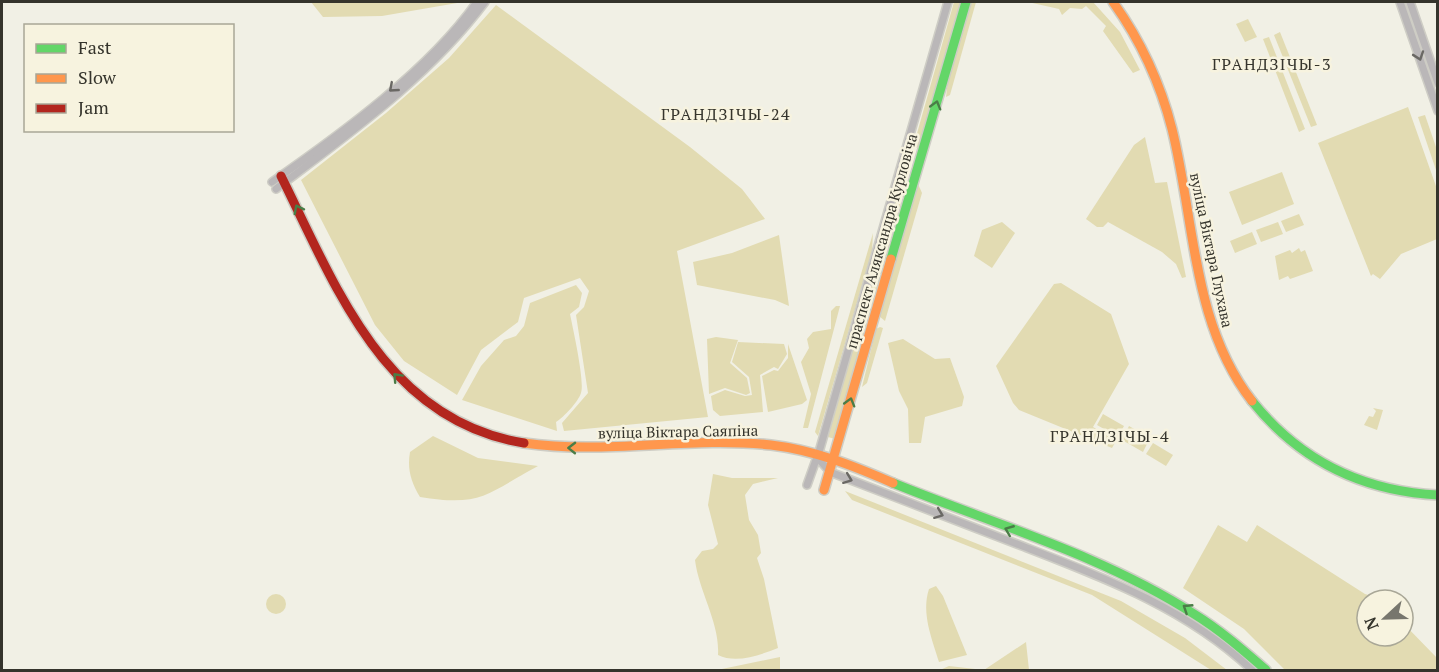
<svg xmlns="http://www.w3.org/2000/svg" width="1439" height="672" font-family="'PT Serif',serif">
<rect width="100%" height="100%" fill="#f1f0e5"/>
<g fill="#e2dbb2">
<polygon points="311,2 463,2 382,16 323,17"/>
<polygon points="954,2 961,2 960,7 920,146 916,148 914,144"/>
<polygon points="976,2 950,95 946,97 948,80 971,3"/>
<polygon points="1028,2 1093,2 1120,32 1140,70 1133,73 1103,31 1106,26 1086,6 1082,9 1070,8 1062,15 1059,9"/>
<polygon points="496,5 690,147 742,189 765,219 677,251 708,417 564,431 562,423 588,393 576,315 584,307 589,291 580,278 524,298 518,322 481,350 457,395 404,361 375,325 301,180 386,113 449,58"/>
<polygon points="1248,19 1257,37 1245,42 1236,24"/>
<polygon points="1280,32 1317,125 1311,127 1274,35"/>
<polygon points="1269,37 1305,129 1299,132 1263,39"/>
<polygon points="1408,107 1437,189 1437,239 1401,254 1380,279 1373,274 1371,276 1318,143"/>
<polygon points="1425,115 1437,150 1437,173 1418,117"/>
<polygon points="1145,137 1155,183 1167,182 1186,277 1182,278 1176,264 1162,252 1108,222 1103,227 1097,227 1086,219 1134,145"/>
<polygon points="1282,172 1294,204 1242,225 1229,192"/>
<polygon points="901,178 907,180 835,439 828,437"/>
<polygon points="918,184 922,193 885,321 879,316"/>
<polygon points="1299,214 1304,225 1286,232 1281,221"/>
<polygon points="1002,222 1015,233 992,268 974,256 982,230"/>
<polygon points="1278,222 1283,234 1261,242 1256,230"/>
<polygon points="1252,232 1257,244 1235,253 1230,241"/>
<polygon points="873,233 872,251 818,436 815,432"/>
<polygon points="779,235 789,306 775,300 697,285 693,262 732,253"/>
<polygon points="1299,248 1301,252 1305,250 1313,271 1290,279 1288,276 1279,280 1275,256 1290,250 1292,253"/>
<polygon points="1061,283 1111,314 1129,364 1093,427 1116,441 1112,448 1019,410 1013,403 996,366 1054,284"/>
<path d="M576,285L582,293L579,307L570,314C573,329 585,382 581,393C578,402 564,417 556,422L557,431L462,400L481,366L504,340L516,336L524,326L530,303Z"/>
<polygon points="836,306 840,306 808,428 803,428 811,394 801,362 809,348 807,339 813,332 831,329 831,311"/>
<polygon points="880,327 883,328 867,383 862,387 876,329"/>
<polygon points="716,337 738,340 730,363 747,378 750,393 746,395 725,388 709,394 707,339"/>
<polygon points="903,339 935,359 950,358 964,397 962,406 925,417 921,443 909,443 908,409 899,391 888,343"/>
<polygon points="738,342 784,344 787,354 778,369 774,367 760,375 763,412 720,416 713,410 711,396 725,390 745,396 752,395 749,377 732,362"/>
<polygon points="788,344 807,400 802,404 768,412 762,376 774,370 778,371 788,358"/>
<polygon points="1373,408 1383,410 1377,430 1364,425 1369,416 1373,417 1376,411"/>
<polygon points="1103,414 1124,426 1118,437 1097,425"/>
<polygon points="1129,426 1150,438 1143,452 1122,440"/>
<path d="M433,436L478,458L538,466C486,494 482,507 420,497C411,482 407,469 410,452Z"/>
<polygon points="1153,443 1173,455 1166,466 1146,454"/>
<path d="M713,474L732,478H778L753,484L745,495L749,520L758,535L761,553L757,558L764,579L778,648C760,655 736,664 718,655C720,623 699,592 695,560L702,551L713,549L718,544L708,505Z"/>
<polygon points="845,491 1121,601 1185,638 1227,670 1211,670 1092,595 852,500"/>
<polygon points="1218,525 1247,542 1257,525 1365,594 1379,598 1380,600 1367,600 1367,636 1403,636 1403,623 1437,658 1437,670 1285,670 1244,629 1183,588"/>
<path d="M936,586L943,596L967,655L939,662C932,639 921,613 929,589Z"/>
<circle cx="276" cy="604" r="10"/>
<polygon points="1026,642 1029,670 940,670 949,666 984,670"/>
<polygon points="780,657 780,670 717,670"/>
</g>
<g fill="none" stroke-linecap="round" stroke-linejoin="round">
<defs>
<g id="street">
<polyline points="1400,2 1438,111"/>
<polyline points="1410,2 1438,83"/>
<path d="M272,182C341,134 429,70 477,2"/>
<path d="M276,189C351,132 428,78 485,2"/>
<polyline points="819,452 948,2"/>
<path d="M817,457L830,472C892,496 955,520 1017,544C1102,577 1185,607 1252,670"/>
<polyline points="807,485 817,457"/>
</g>
<g id="fast">
<polyline points="891,259 966,2"/>
<path d="M1252,401C1300,461 1362,491 1438,495"/>
<path d="M893,483C994,524 1102,555 1194,614C1220,630 1243,650 1266,670"/>
</g>
<g id="slow">
<path d="M1113,2C1141,41 1160,82 1172,129C1195,221 1192,324 1252,401"/>
<path d="M524,443C606,455 689,436 771,445C814,450 854,466 893,483"/>
<polyline points="824,490 891,259"/>
</g>
<path id="jam" d="M281,176C336,287 385,421 524,443"/>
</defs>
<use href="#street" stroke="#cecdc5" stroke-width="10"/>
<use href="#fast" stroke="#cecdc5" stroke-width="12"/>
<use href="#slow" stroke="#cecdc5" stroke-width="12"/>
<use href="#jam" stroke="#cecdc5" stroke-width="12"/>
<use href="#street" stroke="#bab7b8" stroke-width="7"/>
<use href="#fast" stroke="#63d668" stroke-width="9"/>
<use href="#slow" stroke="#ff974d" stroke-width="9"/>
<use href="#jam" stroke="#b3261e" stroke-width="9"/>
</g>
<defs><path id="oneway-chevron" d="M-2-3.5L2.5 0L-2 3.5" fill="none" stroke-width="1.6" stroke-linecap="round" stroke-linejoin="round" transform="scale(1.5)"/></defs>
<g stroke="#6a6864">
<use href="#oneway-chevron" transform="translate(1419 56) rotate(71)"/>
<use href="#oneway-chevron" transform="translate(393 88) rotate(139)"/>
<use href="#oneway-chevron" transform="translate(848 479) rotate(21)"/>
<use href="#oneway-chevron" transform="translate(939 514) rotate(21)"/>
</g>
<g stroke="#4a7d47">
<use href="#oneway-chevron" transform="translate(936 105) rotate(-74)"/>
<use href="#oneway-chevron" transform="translate(298 209) rotate(-117)"/>
<use href="#oneway-chevron" transform="translate(397 377) rotate(-133)"/>
<use href="#oneway-chevron" transform="translate(850 402) rotate(-74)"/>
<use href="#oneway-chevron" transform="translate(572 448) rotate(-179)"/>
<use href="#oneway-chevron" transform="translate(1009 530) rotate(-158)"/>
<use href="#oneway-chevron" transform="translate(1187 608) rotate(-147)"/>
</g>
<g text-anchor="middle" dominant-baseline="central" stroke-width="5" stroke-linejoin="round" paint-order="stroke">
<g font-size="15" fill="#35342c" stroke="#f7f3df">
<text transform="translate(881 241) rotate(-74)">праспект Аляксандра Курловіча</text>
<text transform="translate(1212 250) rotate(78)">вуліца Віктара Глухава</text>
<text transform="translate(678 431) rotate(-1)">вуліца Віктара Саяпіна</text>
</g>
<g font-size="16" letter-spacing="1.5" fill="#35342c" stroke="#f7f3df">
<text x="1272" y="64">ГРАНДЗІЧЫ-3</text>
<text x="726" y="114">ГРАНДЗІЧЫ-24</text>
<text x="1110" y="436">ГРАНДЗІЧЫ-4</text>
</g>
</g>
<rect width="1439" height="672" fill="none" stroke="#35342c" stroke-width="6"/>
<rect x="24" y="24" width="210" height="108" fill="#f7f3df" stroke="#a9a797" stroke-width="1.5"/>
<rect x="36" y="44" width="30" height="9" fill="#63d668" stroke="#a9a797" stroke-width="1.5"/>
<text x="78" y="54" font-size="18" fill="#35342c">Fast</text>
<rect x="36" y="74" width="30" height="9" fill="#ff974d" stroke="#a9a797" stroke-width="1.5"/>
<text x="78" y="84" font-size="18" fill="#35342c">Slow</text>
<rect x="36" y="104" width="30" height="9" fill="#b3261e" stroke="#a9a797" stroke-width="1.5"/>
<text x="78" y="114" font-size="18" fill="#35342c">Jam</text>
<g transform="translate(1385 618) rotate(248)"><circle r="28" fill="#f7f3df" stroke="#a9a797" stroke-width="1.5"/>
<path d="M0-4.5L10 22L0 15L-10 22Z" fill="#77766d"/>
<text y="-9" font-size="16" font-weight="bold" text-anchor="middle" fill="#35342c">N</text>
</g>
</svg>
